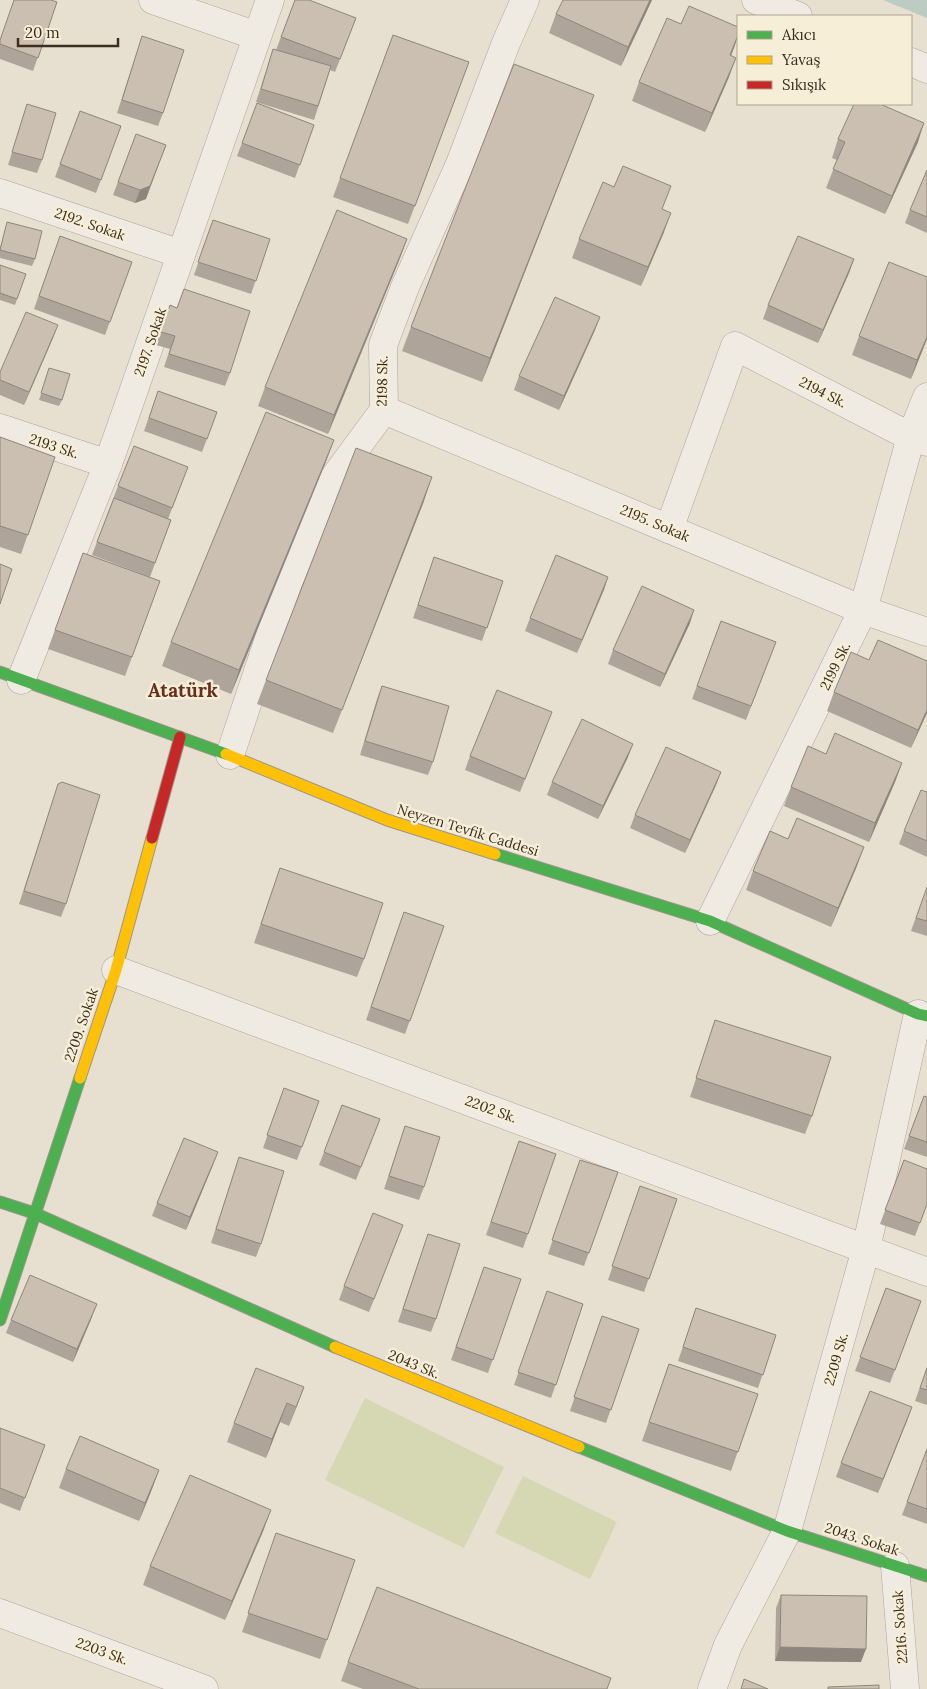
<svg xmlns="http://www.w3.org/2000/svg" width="927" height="1689" font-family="Lora,serif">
<rect width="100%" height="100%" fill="#e7e0d1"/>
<g fill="#d6d7b3">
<polygon points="365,1398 504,1467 464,1548 325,1480"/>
<polygon points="523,1476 617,1522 590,1579 495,1533"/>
</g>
<polygon fill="#bcccc2" points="883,0 927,0 927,18"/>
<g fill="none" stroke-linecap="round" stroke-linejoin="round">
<defs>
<g id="street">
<polyline points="153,0 257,36"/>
<polyline points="756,0 798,16"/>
<polyline points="911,62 927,69"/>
<polyline points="0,193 181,254"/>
<polyline points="384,410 863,610 927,632"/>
<polyline points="0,428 108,464"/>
<polyline points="669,529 735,346 911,437 927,442"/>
<polyline points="21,680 108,464 270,0"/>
<polyline points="230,755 287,585 328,486 384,410 383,345 405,287 460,164 506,43 525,0"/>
<polyline points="710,921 863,610 911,437 927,397"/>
<polyline points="116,970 927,1272"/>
<polyline points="895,1566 905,1689"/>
<polyline points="0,1613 204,1689"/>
<polyline points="712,1689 728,1645 787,1531 866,1249 918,1014"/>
</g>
<g id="fast">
<polyline points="0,672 226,754"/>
<polyline points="495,854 710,921 918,1014 927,1016"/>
<polyline points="0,1202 34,1213 335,1347"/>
<polyline points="0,1320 80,1078"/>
<polyline points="579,1447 787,1531 927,1576"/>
</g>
<g id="slow">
<polyline points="226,754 387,820 495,854"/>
<polyline points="80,1078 116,970 152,838"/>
<polyline points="335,1347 579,1447"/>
</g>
<polyline id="jam" points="152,838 180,737"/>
</defs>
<use href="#street" stroke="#ada599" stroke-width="29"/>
<use href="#fast" stroke="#9c958a" stroke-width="13"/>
<use href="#slow" stroke="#9c958a" stroke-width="13"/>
<use href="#jam" stroke="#9c958a" stroke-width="13"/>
<use href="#street" stroke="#efebe3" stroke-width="28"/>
<use href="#fast" stroke="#4caf50" stroke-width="11"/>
<use href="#slow" stroke="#ffc107" stroke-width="11"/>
<use href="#jam" stroke="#c62828" stroke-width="11"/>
</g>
<g fill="#afa499">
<polygon points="295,0 356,18 335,72 330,70 314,120 256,102 273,49 276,50"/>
<polygon points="652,0 621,66 549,33 556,14"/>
<polygon points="57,2 33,71 0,59 0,40"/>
<polygon points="681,24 738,27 738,36 731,56 729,77 705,132 632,101 639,82"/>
<polygon points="393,35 469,62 408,224 333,197"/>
<polygon points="142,36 163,113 158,126 117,113"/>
<polygon points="257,103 314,125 295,178 237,156"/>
<polygon points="27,104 42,160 37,173 8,165"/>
<polygon points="80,111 121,126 96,193 55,177"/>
<polygon points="585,118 482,382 402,351 411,327"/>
<polygon points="136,134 146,199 135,203 113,195"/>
<polygon points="838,139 918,142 885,214 826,188 837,160 832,158"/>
<polygon points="927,170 927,233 905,223 910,210"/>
<polygon points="662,209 664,232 641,286 572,258 579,239"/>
<polygon points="213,220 270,239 251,294 194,275"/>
<polygon points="7,222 35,259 32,266 0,258 0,248"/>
<polygon points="60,236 132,262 105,335 34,309"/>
<polygon points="407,239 400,258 328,434 258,406 265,387"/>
<polygon points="854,259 849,273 818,343 763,319 768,305"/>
<polygon points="0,265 26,274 15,305 0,300"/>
<polygon points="184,289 230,373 225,386 164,367 170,349 156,345 170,305 177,308"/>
<polygon points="595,330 559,410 514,390 519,376"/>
<polygon points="859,336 927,339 911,379 852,355"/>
<polygon points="53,338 24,405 0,395 0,372"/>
<polygon points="47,375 62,400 59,406 39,400"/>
<polygon points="158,391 217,412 202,452 144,431"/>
<polygon points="0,437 55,457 21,554 0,547"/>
<polygon points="334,440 325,464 231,694 162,666 171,642"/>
<polygon points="188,467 168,519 171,520 150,577 92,555 118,486"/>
<polygon points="424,501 333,733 257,704 266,680"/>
<polygon points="83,553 160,581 125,676 48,649"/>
<polygon points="434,557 503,581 482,641 413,618"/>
<polygon points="608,577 577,653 525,631 530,618"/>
<polygon points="721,621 776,642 746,720 692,699"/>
<polygon points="690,623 660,687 608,664 613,650"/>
<polygon points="927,661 927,713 911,748 827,711 834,692"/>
<polygon points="382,686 433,762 428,775 360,755 377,699"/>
<polygon points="547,725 520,792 465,770 470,756"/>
<polygon points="826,754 902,763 895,782 869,842 784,806 791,787"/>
<polygon points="628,757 598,819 547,795 552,782"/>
<polygon points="721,772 716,785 685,853 630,828 635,815"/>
<polygon points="58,784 66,904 61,917 19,904"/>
<polygon points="927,792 927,857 899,844 904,831"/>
<polygon points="857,866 831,927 746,890 753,871"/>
<polygon points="280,868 364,959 357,977 254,943"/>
<polygon points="927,887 927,936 911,931"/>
<polygon points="404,912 444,926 405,1034 366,1020"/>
<polygon points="715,1020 812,1116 805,1134 690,1097"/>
<polygon points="284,1088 319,1101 297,1160 263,1148"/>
<polygon points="924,1096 927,1097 927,1157 904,1149"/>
<polygon points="342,1105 380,1119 356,1180 319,1165"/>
<polygon points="405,1126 424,1187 419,1200 384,1189"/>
<polygon points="519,1141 556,1154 523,1248 486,1235"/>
<polygon points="239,1157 261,1244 256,1257 211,1243"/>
<polygon points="580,1160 618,1172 584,1266 548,1254"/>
<polygon points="904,1160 927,1204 915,1236 880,1224"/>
<polygon points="213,1165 186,1230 152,1216 157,1203"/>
<polygon points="640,1186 677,1199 644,1292 608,1280"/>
<polygon points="428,1234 436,1319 431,1332 398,1322"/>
<polygon points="398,1239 369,1312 339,1300 344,1286"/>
<polygon points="484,1267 521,1279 488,1373 451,1360"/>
<polygon points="886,1288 921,1301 890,1383 855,1371"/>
<polygon points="547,1291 583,1304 551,1398 514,1385"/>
<polygon points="696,1308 776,1335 758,1388 678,1361"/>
<polygon points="602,1316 639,1329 606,1423 570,1411"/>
<polygon points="92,1317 73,1362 6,1333 11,1320"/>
<polygon points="669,1364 758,1394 731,1471 642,1441"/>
<polygon points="927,1367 927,1405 915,1401"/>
<polygon points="304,1387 289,1426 280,1422 266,1458 227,1442 234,1423"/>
<polygon points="912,1407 878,1493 836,1477 841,1463"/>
<polygon points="0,1428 45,1445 20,1511 0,1503"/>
<polygon points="927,1449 927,1524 902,1515"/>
<polygon points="66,1469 159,1470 152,1489 139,1521 59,1488"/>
<polygon points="264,1529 225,1620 143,1585 150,1566"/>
<polygon points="270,1551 355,1560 320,1659 242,1632"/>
<polygon points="781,1595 861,1662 775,1661 776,1608"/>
<polygon points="348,1662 607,1689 363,1689 341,1681"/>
</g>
<g fill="#8e867d">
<polygon points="650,0 652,0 621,66 628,47"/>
<polygon points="738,35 734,48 723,74 730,55"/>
<polygon points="736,58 729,77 705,132 712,113"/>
<polygon points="594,95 585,118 482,382 490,358"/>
<polygon points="924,123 918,142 885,214 892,196"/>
<polygon points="166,145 146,199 135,203 140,190"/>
<polygon points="671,213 664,232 641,286 648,267"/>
<polygon points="407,239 400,258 328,434 334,415"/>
<polygon points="854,259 849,273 818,343 823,330"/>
<polygon points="600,317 595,330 559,410 564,396"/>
<polygon points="58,325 53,338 24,405 29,392"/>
<polygon points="927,337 927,339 911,379 917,360"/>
<polygon points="334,440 325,464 231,694 239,670"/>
<polygon points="432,477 424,501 333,733 342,710"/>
<polygon points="608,577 604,590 577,653 582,640"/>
<polygon points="694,610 690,623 660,687 665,674"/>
<polygon points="927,710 927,713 911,748 918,730"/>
<polygon points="633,744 628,757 598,819 603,806"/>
<polygon points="902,763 895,782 869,842 875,823"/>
<polygon points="721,772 716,785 685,853 690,840"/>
<polygon points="864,847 857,866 831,927 838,908"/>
<polygon points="218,1152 213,1165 186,1230 190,1217"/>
<polygon points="97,1304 92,1317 73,1362 77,1349"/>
<polygon points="304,1387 297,1406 289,1426 296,1407"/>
<polygon points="287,1403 280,1422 266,1458 272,1439"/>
<polygon points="912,1407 907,1421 878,1493 883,1479"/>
<polygon points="159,1470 152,1489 139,1521 145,1503"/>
<polygon points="271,1510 264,1529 225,1620 232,1601"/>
<polygon points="780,1647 866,1649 861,1662 775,1661"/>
</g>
<g fill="#cbbfb2" stroke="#8e867d">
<polygon points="14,0 51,0 57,2 38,58 0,44 0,40"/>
<polygon points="295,0 309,0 356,18 340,59 281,37"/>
<polygon points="563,0 650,0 628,47 556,14"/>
<polygon points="689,6 738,27 738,35 730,55 736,58 712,113 639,82 667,18 681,24"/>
<polygon points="393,35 469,62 415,206 340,178"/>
<polygon points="142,36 184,50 163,113 122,100"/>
<polygon points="273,49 331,66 318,106 261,89"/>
<polygon points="514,64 594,95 490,358 411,327"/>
<polygon points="257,103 314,125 300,165 242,143"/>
<polygon points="27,104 56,113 42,160 12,152"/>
<polygon points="854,104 880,104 924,123 892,196 833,169 845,142 838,139"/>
<polygon points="80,111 121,126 101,180 60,164"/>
<polygon points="136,134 166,145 150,186 140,190 118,182"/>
<polygon points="623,166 671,186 662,209 671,213 648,267 579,239 603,182 614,187"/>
<polygon points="927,170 927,217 910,210"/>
<polygon points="337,210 407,239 334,415 265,387"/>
<polygon points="213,220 270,239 256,281 198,262"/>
<polygon points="7,222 42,231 35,259 0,250"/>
<polygon points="60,236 132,262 110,322 39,296"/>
<polygon points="798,236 854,259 823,330 768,305"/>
<polygon points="889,262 927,277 927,337 917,360 859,336"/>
<polygon points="0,265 26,274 17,299 0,293"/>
<polygon points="184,289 250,311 230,373 169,354 175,336 161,332 170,305 177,308"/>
<polygon points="555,297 600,317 564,396 519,376"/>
<polygon points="26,312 58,325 29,392 0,380 0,372"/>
<polygon points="49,368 70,374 62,400 41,393"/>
<polygon points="158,391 217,412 207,439 149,418"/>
<polygon points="266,412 334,440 239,670 171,642"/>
<polygon points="0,437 55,457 28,535 0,526"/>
<polygon points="134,446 188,467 172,508 118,486"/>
<polygon points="356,448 432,477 342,710 266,680"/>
<polygon points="114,498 171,520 155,563 97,542"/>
<polygon points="83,553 160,581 132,657 55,630"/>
<polygon points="556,555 608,577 582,640 530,618"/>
<polygon points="434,557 503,581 487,628 418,605"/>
<polygon points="0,564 12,569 0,604"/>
<polygon points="642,586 694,610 665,674 613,650"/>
<polygon points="721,621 776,642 751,706 697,686"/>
<polygon points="878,640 927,661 927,710 918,730 834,692 851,652 869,660"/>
<polygon points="382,686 449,706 433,762 365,741"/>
<polygon points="497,690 552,712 525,779 470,756"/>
<polygon points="582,719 633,744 603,806 552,782"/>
<polygon points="835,733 902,763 875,823 791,787 808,746 826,754"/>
<polygon points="666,747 721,772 690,840 635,815"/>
<polygon points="62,782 100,795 66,904 24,891 58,784"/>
<polygon points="921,790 927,792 927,841 904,831"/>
<polygon points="797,818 864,847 838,908 753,871 770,831 788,839"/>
<polygon points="280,868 383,903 364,959 261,924"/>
<polygon points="927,887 927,921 916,918"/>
<polygon points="404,912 444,926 410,1021 371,1007"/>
<polygon points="715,1020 831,1057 812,1116 696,1078"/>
<polygon points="284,1088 319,1101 302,1147 267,1135"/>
<polygon points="924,1096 927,1097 927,1142 909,1136"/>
<polygon points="342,1105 380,1119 361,1167 324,1152"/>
<polygon points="405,1126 440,1137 424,1187 389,1176"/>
<polygon points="184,1138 218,1152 190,1217 157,1203"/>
<polygon points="519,1141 556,1154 528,1234 491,1222"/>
<polygon points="239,1157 284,1171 261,1244 216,1229"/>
<polygon points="580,1160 618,1172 589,1253 552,1240"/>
<polygon points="904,1160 927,1169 927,1204 920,1223 885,1210"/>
<polygon points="640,1186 677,1199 649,1279 612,1266"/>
<polygon points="373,1213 403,1225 374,1299 344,1286"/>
<polygon points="428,1234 460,1244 436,1319 403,1309"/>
<polygon points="484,1267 521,1279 493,1360 456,1347"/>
<polygon points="30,1275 97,1304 77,1349 11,1320"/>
<polygon points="886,1288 921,1301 895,1370 860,1357"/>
<polygon points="547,1291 583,1304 556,1385 518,1372"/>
<polygon points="696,1308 776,1335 763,1375 683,1347"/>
<polygon points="602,1316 639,1329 611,1410 574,1397"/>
<polygon points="669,1364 758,1394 738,1452 649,1422"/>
<polygon points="256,1368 304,1387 296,1407 287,1403 272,1439 234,1423"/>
<polygon points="927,1368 927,1390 920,1388"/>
<polygon points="870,1391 912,1407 883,1479 841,1463"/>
<polygon points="0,1428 45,1445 25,1498 0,1488"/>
<polygon points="80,1436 159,1470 145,1503 66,1469"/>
<polygon points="927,1449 927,1509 907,1502"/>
<polygon points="190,1475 271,1510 232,1601 150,1566"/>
<polygon points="276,1533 355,1560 327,1640 248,1613"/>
<polygon points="377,1587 611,1678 607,1689 419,1689 348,1662"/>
<polygon points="781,1595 867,1596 866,1649 780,1647"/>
<polygon points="744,1679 768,1689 741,1689"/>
<polygon points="879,1685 879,1689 828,1689 828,1687"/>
</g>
<g text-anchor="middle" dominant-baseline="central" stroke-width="5" stroke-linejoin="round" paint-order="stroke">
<g font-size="14" fill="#3d2e20" stroke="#f7eed8">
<text transform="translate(90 224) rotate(19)">2192. Sokak</text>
<text transform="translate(150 342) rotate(-71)">2197. Sokak</text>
<text transform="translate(382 381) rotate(-89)">2198 Sk.</text>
<text transform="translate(823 392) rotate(27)">2194 Sk.</text>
<text transform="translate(54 446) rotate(18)">2193 Sk.</text>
<text transform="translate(655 523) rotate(23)">2195. Sokak</text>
<text transform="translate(835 666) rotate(-64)">2199 Sk.</text>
<text transform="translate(468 830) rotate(17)">Neyzen Tevfik Caddesi</text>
<text transform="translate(81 1025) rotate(-71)">2209. Sokak</text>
<text transform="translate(491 1109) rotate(20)">2202 Sk.</text>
<text transform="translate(836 1359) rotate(-74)">2209 Sk.</text>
<text transform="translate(414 1364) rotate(22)">2043 Sk.</text>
<text transform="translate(862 1539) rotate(18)">2043. Sokak</text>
<text transform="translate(900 1627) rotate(-94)">2216. Sokak</text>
<text transform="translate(102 1651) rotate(20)">2203 Sk.</text>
</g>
<g font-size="19" font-weight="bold" fill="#6b2e1e" stroke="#f7eed8">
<text x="183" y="690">Atatürk</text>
</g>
</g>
<rect x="737" y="15" width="175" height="90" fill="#f7eed8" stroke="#ada18e"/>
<rect x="747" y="31" width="25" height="8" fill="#4caf50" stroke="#ada18e"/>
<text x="782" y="40" font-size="15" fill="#3d2e20">Akıcı</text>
<rect x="747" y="56" width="25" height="8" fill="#ffc107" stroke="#ada18e"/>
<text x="782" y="65" font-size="15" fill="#3d2e20">Yavaş</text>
<rect x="747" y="81" width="25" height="8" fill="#c62828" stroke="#ada18e"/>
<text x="782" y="90" font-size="15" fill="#3d2e20">Sıkışık</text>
<path d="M18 38v8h100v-8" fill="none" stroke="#3d2e20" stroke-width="2.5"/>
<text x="25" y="38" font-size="15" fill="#3d2e20" stroke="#f7eed8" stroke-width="4" paint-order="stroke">20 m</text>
</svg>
